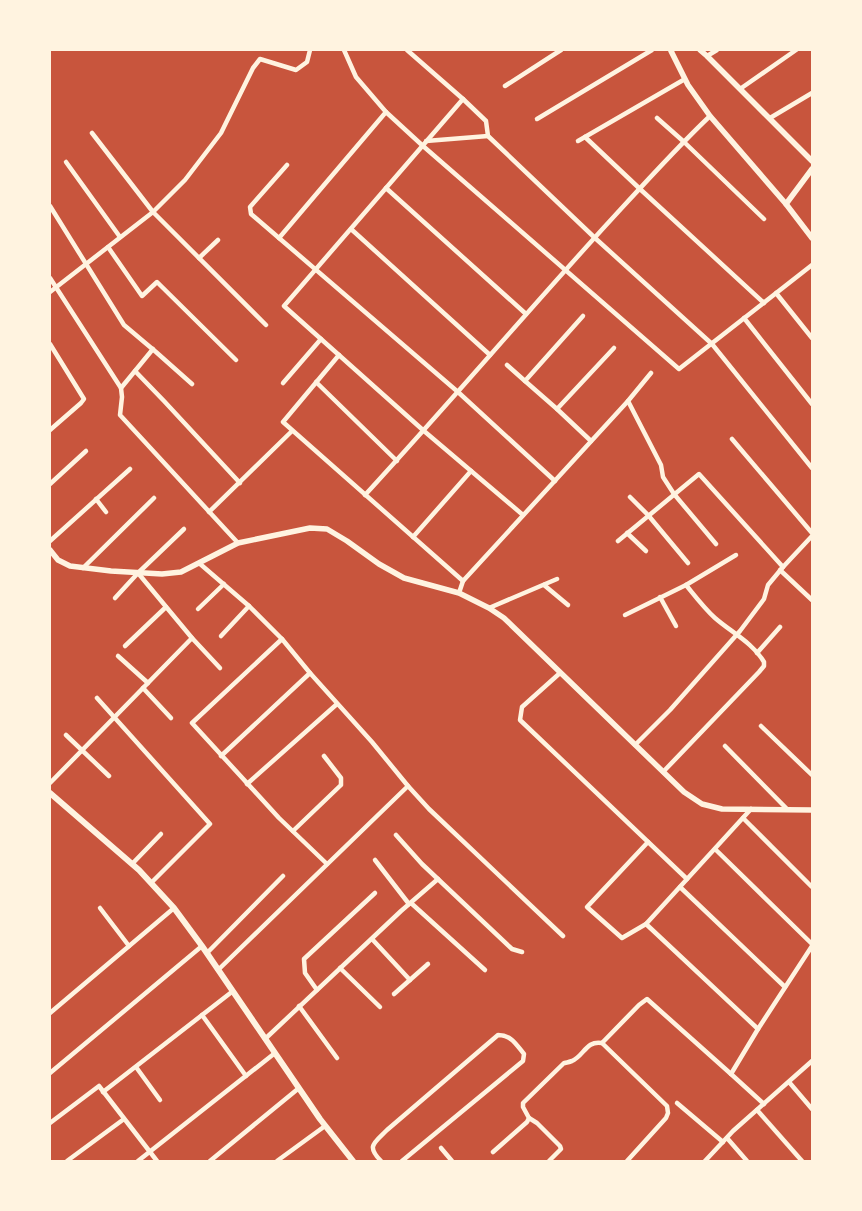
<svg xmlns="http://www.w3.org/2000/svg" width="862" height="1211" font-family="'Zilla Slab',serif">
<rect width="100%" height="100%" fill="#c8553d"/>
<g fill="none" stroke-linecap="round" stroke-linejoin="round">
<g stroke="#fff3e0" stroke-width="4.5">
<polyline points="344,50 356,77 386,112 279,238 458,392 555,481"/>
<polyline points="407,50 463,99 486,121 488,136 595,238 712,344 812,468"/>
<polyline points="707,56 717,50"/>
<polyline points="505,86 561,50"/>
<polyline points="740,89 796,50"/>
<polyline points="463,99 284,306 424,431 523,515"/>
<polyline points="386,112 423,146 679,369 812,265"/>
<polyline points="657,118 683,141 764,219"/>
<polyline points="770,118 812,93"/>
<polyline points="537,119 652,50"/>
<polyline points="92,133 153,212 266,325"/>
<polyline points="585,137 640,189 764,303"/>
<polyline points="426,141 488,136"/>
<polyline points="578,141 685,79"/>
<polyline points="66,162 120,237"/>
<polyline points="386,188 526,314"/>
<polyline points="50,206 124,325 156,352 192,384"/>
<polyline points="351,229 490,355"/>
<polyline points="279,238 251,214 250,207 287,165"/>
<polyline points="108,247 142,296 157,282 236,360"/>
<polyline points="199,258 218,240"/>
<polyline points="50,278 121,388 122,397 120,415 238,543"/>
<polyline points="50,292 153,212 185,180 221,133 253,68 260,59 296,70 307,62 310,50"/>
<polyline points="776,293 812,338"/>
<polyline points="744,318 812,404"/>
<polyline points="50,344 84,399 81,403 50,430"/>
<polyline points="339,355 283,422 463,581"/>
<polyline points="507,365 525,381"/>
<polyline points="135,371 164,401 240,483"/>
<polyline points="316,382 397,461"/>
<polyline points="283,383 321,339"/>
<polyline points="121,388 153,349"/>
<polyline points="628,401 661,465 663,477 674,494 716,544"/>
<polyline points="557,409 525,381 583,316"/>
<polyline points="732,439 812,533"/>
<polyline points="591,441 557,409 614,348"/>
<polyline points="50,484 86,451"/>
<path d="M365,495C444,409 520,320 598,234C635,194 671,153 710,116"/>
<polyline points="630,497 648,515 688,563"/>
<polyline points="96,499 106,512"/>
<polyline points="209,512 292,431"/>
<polyline points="627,533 646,551"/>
<polyline points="413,537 471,471"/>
<polyline points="50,541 130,469"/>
<polyline points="618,541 699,474 783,567"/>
<polyline points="199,563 249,606 282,639 310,673 372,742 408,786 429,809 563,936"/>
<polyline points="83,568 154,498"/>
<polyline points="780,570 812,600"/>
<polyline points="138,573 192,638 220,668"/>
<polyline points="544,585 568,605"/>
<polyline points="459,593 463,581 628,401 651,373"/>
<polyline points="660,597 676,626"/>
<polyline points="115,598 138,573 184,529"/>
<polyline points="489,608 557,579"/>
<polyline points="198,609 224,584"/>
<polyline points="625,615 686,585 736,555"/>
<polyline points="221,636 249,606"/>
<polyline points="282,639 192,723 279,818 327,864"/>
<polyline points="125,646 166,607"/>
<polyline points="757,653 780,627"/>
<polyline points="118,656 148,683"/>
<polyline points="560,673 522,707 520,720 687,879"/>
<polyline points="143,688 171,718"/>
<polyline points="97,698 210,824 151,883"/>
<polyline points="761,726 812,775"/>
<polyline points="66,735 109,776"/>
<polyline points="635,745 670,710 740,631 764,599 768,585 783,567 812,536"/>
<polyline points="725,746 787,809"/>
<polyline points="221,756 310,673"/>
<path d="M663,772L759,672L764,666V662C753,643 731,632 715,618C704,608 695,596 686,585"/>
<polyline points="50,783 192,638"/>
<polyline points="247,784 337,704"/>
<polyline points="743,818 812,887"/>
<polyline points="293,831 341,785 341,778 324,756"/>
<polyline points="396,835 422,864 512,949 522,952"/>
<polyline points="648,842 587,907 622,938 646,924 751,809"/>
<polyline points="715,849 812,944"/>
<polyline points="375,860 409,904"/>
<polyline points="132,864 161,834"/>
<polyline points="680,887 785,987"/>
<polyline points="411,903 485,970"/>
<polyline points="100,908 129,946"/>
<polyline points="646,924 758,1029"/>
<polyline points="372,939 410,980"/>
<polyline points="207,953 283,876"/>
<polyline points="340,968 380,1007"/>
<polyline points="218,970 408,786"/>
<polyline points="317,990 305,973 304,959 375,893"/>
<polyline points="394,994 428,964"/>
<polyline points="299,1006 337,1058"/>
<polyline points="50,1013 174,908"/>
<polyline points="202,1015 246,1076"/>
<polyline points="265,1039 401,911 438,879"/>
<polyline points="602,1043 667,1106 668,1113 666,1118 627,1161"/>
<polyline points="136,1067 160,1100"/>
<polyline points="50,1073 202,946"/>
<polyline points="731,1074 758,1029 812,946"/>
<polyline points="789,1082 812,1109"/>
<polyline points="103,1092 233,991"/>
<polyline points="677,1103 723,1142"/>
<polyline points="757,1110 802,1161"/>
<polyline points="529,1118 537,1123 560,1146 561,1149 549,1161"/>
<polyline points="50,1123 99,1086 157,1161"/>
<polyline points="727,1138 747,1161"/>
<polyline points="441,1148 452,1161"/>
<path d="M493,1152L527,1122L529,1118L523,1107V1103L564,1063C566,1063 569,1062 572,1061C584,1056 586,1040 602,1043L639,1005L647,999L731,1074L764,1104"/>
<polyline points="67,1161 124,1119"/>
<polyline points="138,1161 275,1053"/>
<polyline points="210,1161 299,1088"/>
<polyline points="277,1161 325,1126"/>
<path d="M381,1161C366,1146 374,1143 387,1130L498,1035C511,1035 516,1044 524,1054L523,1061L402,1161"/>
<polyline points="705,1161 733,1131 812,1061"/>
</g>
<g stroke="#fff3e0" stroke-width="5.5">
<polyline points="672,50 671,51 688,85 710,116 786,204 812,238"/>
<polyline points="700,50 707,56 812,161"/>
<polyline points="786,204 812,169"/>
<polyline points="50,550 58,560 70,566 111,571 162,574 181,572 238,543 310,528 327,529 347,541 379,564 404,578 459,593 489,608 504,618 684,792 702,804 722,809 812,810"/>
</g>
<polyline stroke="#fff3e0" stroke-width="6" points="50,793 139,870 174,908 202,946 320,1119 353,1161"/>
</g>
<rect width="862" height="1211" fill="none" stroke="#fff3e0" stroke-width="102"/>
</svg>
